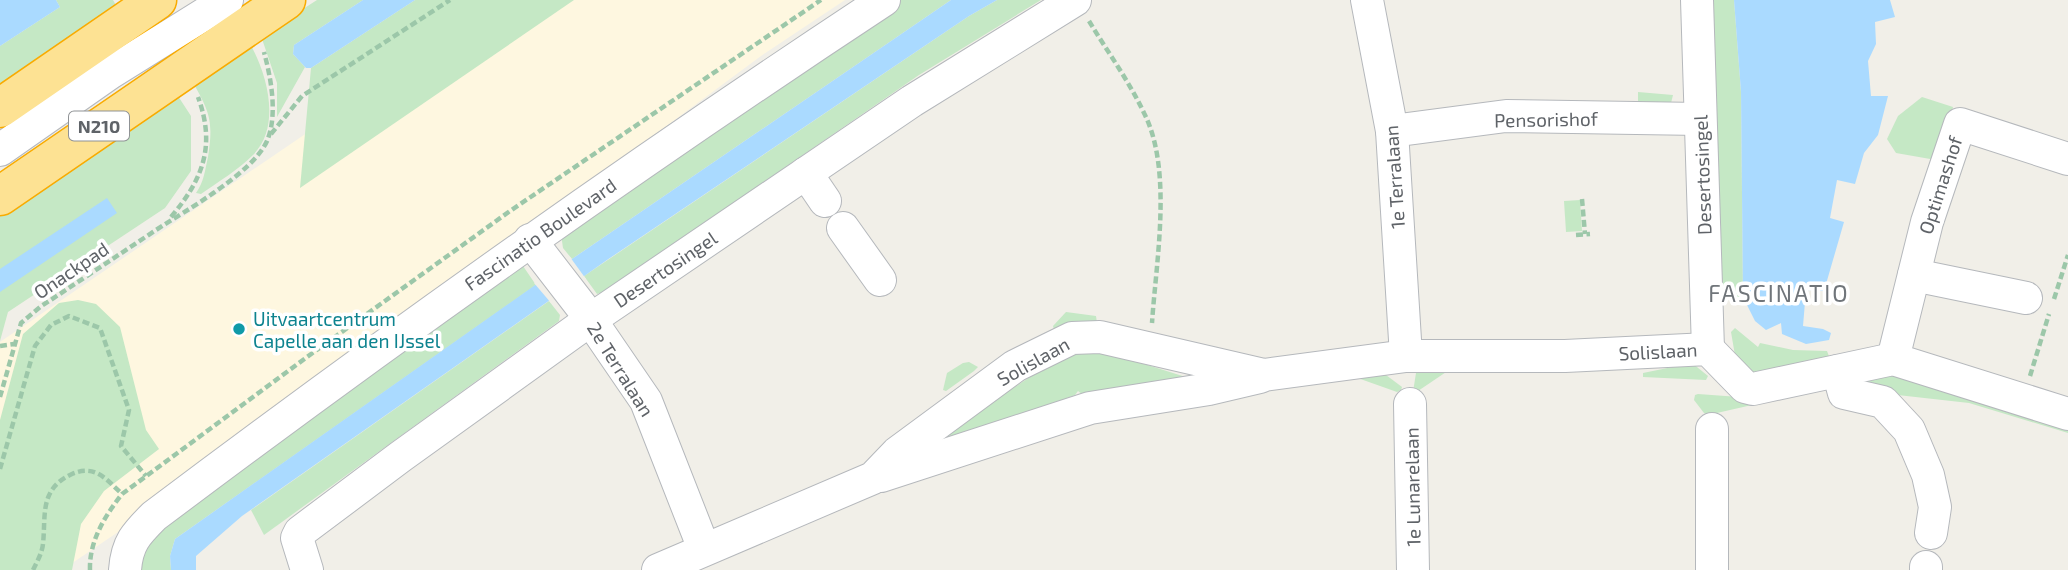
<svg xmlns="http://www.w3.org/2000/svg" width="2068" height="570" font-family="'Exo 2',sans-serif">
<rect width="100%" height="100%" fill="#f1efe8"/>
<polygon fill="#fef7e0" points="502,0 845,0 761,56 121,530 62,570 0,528 0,342"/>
<g fill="#c5e8c5">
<polygon points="56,0 113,0 117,7 0,92 0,46 60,7"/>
<polygon points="317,0 363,0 294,45 293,54 305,67 277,117 277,83 261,36"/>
<polygon points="415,0 574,0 300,188 311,68"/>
<polygon points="901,0 951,0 572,259 563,248 561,234"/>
<polygon points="997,0 1041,0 919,75 606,291 597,294 584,276 969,16"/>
<polygon points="1706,0 1734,0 1741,92 1743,297 1719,302"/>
<path d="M249,42C267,73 282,126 253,155C238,170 218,182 201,194L196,193C204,182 205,170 208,157C214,119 209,111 191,79Z"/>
<polygon points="1638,92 1673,95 1667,119 1638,117"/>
<polygon points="176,93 191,116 191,171 165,208 8,312 0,341 0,211"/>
<polygon points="1922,97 1953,107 1936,160 1896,153 1887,139 1898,116"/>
<polygon points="1580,200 1582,231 1566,232 1564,201"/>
<polygon points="523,266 536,285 175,539 170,556 171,570 135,570 141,539"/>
<polygon points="78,300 96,304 120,327 146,430 159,449 104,491 81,524 72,570 0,570 0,420 23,334 59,303"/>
<polygon points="549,301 560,315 559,321 264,535 251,510"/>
<polygon points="1066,312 1096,316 1097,323 1054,330 1053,326"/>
<polygon points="1735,328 1758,347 1760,343 1793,350 1827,351 1830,359 1753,378 1737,367 1731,332"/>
<polygon points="1100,350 1192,379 1083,395 1078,391 1075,395 917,455 912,455 1051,363 1078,351"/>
<polygon points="969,362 978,367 974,371 946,391 943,390 947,373 963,363"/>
<polygon points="1692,363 1708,376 1706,380 1643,377 1643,373"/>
<polygon points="1458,364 1418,391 1413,392 1416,373 1420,371"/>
<polygon points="1883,370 2068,426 2068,433 1969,403 1853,390 1854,387"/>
<polygon points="1356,374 1386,375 1402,387 1401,390 1397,392 1352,376"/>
<polygon points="1698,394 1753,398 1754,400 1752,405 1708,415 1704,413 1694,400 1695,395"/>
</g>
<g fill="#aadaff">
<polygon points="0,0 56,0 60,7 0,46"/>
<polygon points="363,0 415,0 311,68 306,68 293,54 294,45"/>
<polygon points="951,0 997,0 969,16 607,260 242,516 196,556 196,570 171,570 170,556 175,539 572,259"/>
<polygon points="1734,0 1890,0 1895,17 1875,22 1876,44 1868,61 1871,96 1888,96 1878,135 1864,153 1855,184 1837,180 1830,218 1844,222 1824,291 1806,290 1803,326 1823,329 1831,333 1829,340 1806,344 1782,334 1781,323 1766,330 1755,321 1743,297 1741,92"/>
<polygon points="107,198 117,213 0,292 0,269"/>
</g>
<polygon fill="#f1efe8" points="570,257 586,279 551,303 534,283"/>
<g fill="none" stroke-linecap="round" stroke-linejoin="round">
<defs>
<g id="minor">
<polyline points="1367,0 1392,131 1406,356"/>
<polyline points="1697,0 1708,349"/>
<polyline points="1392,131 1506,116 1700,119"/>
<polyline points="0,150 110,73 227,0"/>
<polyline points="806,173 825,201"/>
<polyline points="843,228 880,280"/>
<polyline points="530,240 581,306 646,401 704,549"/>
<polyline points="1914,275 2026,298"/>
<polyline points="1893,359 1927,222 1960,124 2068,159"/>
<polyline points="1838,371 1844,393 1883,402 1909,430 1928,475 1935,507 1931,533"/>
<polyline points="1410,404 1413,570"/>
<polyline points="881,476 1090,408 1209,389 1260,377"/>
<path d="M125,570C127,543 136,534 154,516C392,337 635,164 884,0"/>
<polyline points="307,570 297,538 300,532 400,457 590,320 912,101 1075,0"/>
<polyline points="658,570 873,478 897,453 1015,366 1072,338 1100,337 1264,375 1406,356 1565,356 1708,349 1745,387 1753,389 1893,359 2068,414"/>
<polyline points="1712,570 1712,429"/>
<polyline points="1926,570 1926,567"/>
</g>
<g id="highway">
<polyline points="0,108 157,0"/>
<polyline points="0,196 286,0"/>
</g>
</defs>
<use href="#minor" stroke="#b5b8bc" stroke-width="34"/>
<use href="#highway" stroke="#f9ab00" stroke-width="41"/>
<g stroke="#9cc7a9" stroke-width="4.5" stroke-dasharray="7 3.5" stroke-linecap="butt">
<path d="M1089,21C1107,51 1129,81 1144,113C1173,170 1156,261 1152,323"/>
<polyline points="271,134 302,96 450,0"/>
<polyline points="1582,199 1585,234"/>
<path d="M171,217C203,179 216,146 198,97"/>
<polyline points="1576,235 1590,234"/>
<polyline points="2054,299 2068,255"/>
<polyline points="0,346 14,344"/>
<polyline points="2030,376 2049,314"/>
<path d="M0,397L21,323L40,307C78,282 117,256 156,230C185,211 253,173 267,141C278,115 271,78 264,52"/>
<polyline points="0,469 35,346 51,325 69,316 100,328 129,410 121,446 146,476"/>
<path d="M33,570C37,562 42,553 43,544C46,515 39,489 72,474C95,464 106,479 122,494"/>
<path d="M90,570C89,541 105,516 122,494L307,357L510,211L821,0"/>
</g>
<use href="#minor" stroke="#fff" stroke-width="32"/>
<use href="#highway" stroke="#fde293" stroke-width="38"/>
</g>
<circle fill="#0f9aa8" stroke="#fff" stroke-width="2.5" cx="239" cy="329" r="7"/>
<g text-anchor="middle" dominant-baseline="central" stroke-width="7" stroke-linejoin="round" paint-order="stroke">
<rect fill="#fff" stroke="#8f9295" stroke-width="2" x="69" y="111.5" width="60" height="29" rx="5"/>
<g font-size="18" font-weight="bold" fill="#5f6368">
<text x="99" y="126">N210</text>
</g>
<g font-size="19" fill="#5f6368" stroke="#fff">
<text transform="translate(1546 119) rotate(-1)">Pensorishof</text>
<text transform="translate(1702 175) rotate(-92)">Desertosingel</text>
<text transform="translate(1394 177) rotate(-94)">1e Terralaan</text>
<text transform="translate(1940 185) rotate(-72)">Optimashof</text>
<text transform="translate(540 234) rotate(-35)">Fascinatio Boulevard</text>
<text transform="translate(665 269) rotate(-34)">Desertosingel</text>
<text transform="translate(71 270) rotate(-34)">Onackpad</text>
<text transform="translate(1658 351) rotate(-3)">Solislaan</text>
<text transform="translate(1033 361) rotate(-29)">Solislaan</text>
<text transform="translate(621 369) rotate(58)">2e Terralaan</text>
<text transform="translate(1412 487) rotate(-91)">1e Lunarelaan</text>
</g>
<g font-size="19" fill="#0d838f" stroke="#fff" text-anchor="start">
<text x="253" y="318">Uitvaartcentrum<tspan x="253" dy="22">Capelle aan den IJssel</tspan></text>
</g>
<g font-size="23" letter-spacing="2" fill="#70757a" stroke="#fff">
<text x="1779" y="293">FASCINATIO</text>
</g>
</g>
</svg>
